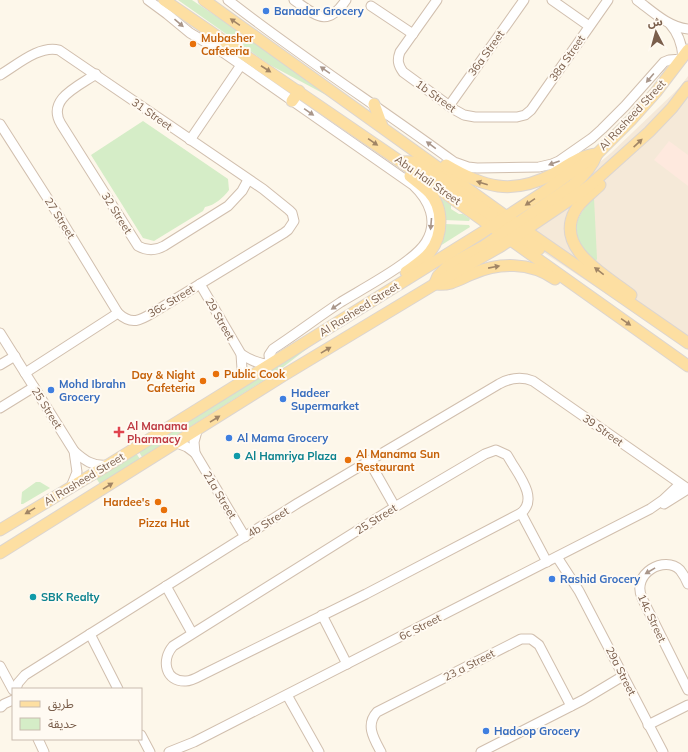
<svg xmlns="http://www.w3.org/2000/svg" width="688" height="752" font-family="Mulish,'Noto Sans Arabic',sans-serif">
<rect width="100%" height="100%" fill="#fdf7ea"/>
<polygon fill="#f5e9d8" points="688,76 688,350 626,307 505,227 582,177 611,153 679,88"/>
<polygon fill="#fee9de" points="669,141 688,155 688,186 654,160"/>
<g fill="#d5edc7">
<polygon points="178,0 192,0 259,45 332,96 328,96 270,65"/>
<path d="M143,121L228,179L229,190C223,198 215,205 205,207L203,211L154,241L143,238L91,155Z"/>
<polygon points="439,197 451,205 451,209 459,214 463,214 470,219 469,221 444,220"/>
<path d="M594,198L597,259L596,261C569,240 570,221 594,198Z"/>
<polygon points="445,224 469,225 470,227 440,246"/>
<polygon points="312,345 274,374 142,457 139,452"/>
<polygon points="136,453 140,459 100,484 96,478"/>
<polygon points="36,482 40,482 50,488 23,504 21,504 22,492"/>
</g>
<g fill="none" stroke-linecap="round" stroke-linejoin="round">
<defs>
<g id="minor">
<path d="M148,0L167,14L190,33L224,53L413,185C429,200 439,221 426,242C414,262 362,289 341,302C318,317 296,334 273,349L269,355L270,364C258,364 250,360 241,354"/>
<path d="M228,0C301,57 379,107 454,162L468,167L477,168L539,167L552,164L559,161L592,138L602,129L625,106L664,62L669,60L682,59"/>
<path d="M294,0C317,16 327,28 346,0"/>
<path d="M437,0L400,52C397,60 398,65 403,72L455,110L464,115L475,117H517L525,115L531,110L608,0"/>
<polyline points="552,0 589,26"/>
<path d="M637,0C652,11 668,27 688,29"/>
<polyline points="371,6 413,34"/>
<path d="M670,24C679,34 682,44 683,57"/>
<path d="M96,74C79,86 46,99 61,124L138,246C147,251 155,251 164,246L228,206L242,191L248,180"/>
<path d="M0,75C17,65 39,45 59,50L263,189L289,210L292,213L294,221L288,230L284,233L154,312C141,320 132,326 118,313L57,213L0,124"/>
<polyline points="449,106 524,0"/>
<polyline points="190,140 241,65"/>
<polyline points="200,284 241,354 242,369 239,384"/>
<polyline points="0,333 74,451 77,472 71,487"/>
<polyline points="0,365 15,356"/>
<polyline points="25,373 118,313"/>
<polyline points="0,408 34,387"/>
<polyline points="177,443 187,447 195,453 245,537"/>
<path d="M496,450L507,455L510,460C518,474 539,499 521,513L366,594L204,674C198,677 192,681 186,681C165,682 161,660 173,646L395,507L485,454Z"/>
<path d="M74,451C84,460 93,467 108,465"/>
<polyline points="195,453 194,442 197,431"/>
<polyline points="369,461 395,507"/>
<polyline points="664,504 688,489"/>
<polyline points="521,513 547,562"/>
<polyline points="557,557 579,591 663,752"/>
<path d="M688,584C686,579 683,574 680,570C665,555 631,573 642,598L688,690"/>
<polyline points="166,586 192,633"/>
<polyline points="322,615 347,664"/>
<polyline points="90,634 118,689"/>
<polyline points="0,666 13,690"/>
<path d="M16,689L18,683L25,675L298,503L499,384C510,378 521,376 533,381L688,489"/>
<polyline points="287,695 319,752"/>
<polyline points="1,707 4,704 13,700"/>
<polyline points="648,725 688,705"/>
<polyline points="141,735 150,752"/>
<polyline points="38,739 44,752"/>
<polyline points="169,752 194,742 650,509 663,500 680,484"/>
<path d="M381,752C374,739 365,725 377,712L521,639H531L539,645L571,706"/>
<polyline points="481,752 583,700 623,676"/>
</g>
<g id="major">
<polyline points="164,0 401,162 688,366"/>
<polyline points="204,0 525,230 688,343"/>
<polyline points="292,101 299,91"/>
<polyline points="374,104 382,126"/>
<path d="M402,162C413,161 420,163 429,169L481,208L539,249"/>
<path d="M600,185C592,193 580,201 575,211C554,249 607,276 631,295"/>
<path d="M406,272C414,266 424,260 430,252C443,235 444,208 429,192C423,186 416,181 410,176"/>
<path d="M435,283L438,276L449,265L484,246L573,185C584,176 592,167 597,154C580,155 567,166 553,174C512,196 483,187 446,165"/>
<path d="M437,284C450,286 460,279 472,274C499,262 530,262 555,279"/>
<polyline points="0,530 108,465 483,232 544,192 597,154 631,120 656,92 688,50"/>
<polyline points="0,553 284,375 435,284 501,246 571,199 589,186 649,132 672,108 688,87"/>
</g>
</defs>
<use href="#minor" stroke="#d1bfae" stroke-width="11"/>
<use href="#major" stroke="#dcd5d0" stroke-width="13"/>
<use href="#minor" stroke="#fff" stroke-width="9"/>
<use href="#major" stroke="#fddfa2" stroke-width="11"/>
</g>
<defs><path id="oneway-solid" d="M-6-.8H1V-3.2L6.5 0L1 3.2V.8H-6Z"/></defs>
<g fill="#a18565">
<use href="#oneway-solid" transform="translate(235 22) rotate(-145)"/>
<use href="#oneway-solid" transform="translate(266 69) rotate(33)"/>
<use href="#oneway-solid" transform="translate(373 142) rotate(35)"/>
<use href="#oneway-solid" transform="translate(638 143) rotate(-43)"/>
<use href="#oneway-solid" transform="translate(482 183) rotate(-163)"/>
<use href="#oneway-solid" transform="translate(530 202) rotate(146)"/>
<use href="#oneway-solid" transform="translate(494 267) rotate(-11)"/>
<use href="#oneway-solid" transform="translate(599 271) rotate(-142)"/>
<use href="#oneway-solid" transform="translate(626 322) rotate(35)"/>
<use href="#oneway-solid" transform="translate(326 350) rotate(-31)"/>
<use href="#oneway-solid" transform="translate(215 419) rotate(-32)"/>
<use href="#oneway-solid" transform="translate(108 486) rotate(-32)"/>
<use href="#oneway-solid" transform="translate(30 511) rotate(149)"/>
</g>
<g fill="#a9968a">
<use href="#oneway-solid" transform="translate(179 23) rotate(41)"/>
<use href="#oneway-solid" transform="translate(325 70) rotate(-145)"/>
<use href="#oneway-solid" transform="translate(650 78) rotate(130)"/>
<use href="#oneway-solid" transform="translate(309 112) rotate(35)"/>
<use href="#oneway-solid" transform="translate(431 145) rotate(-144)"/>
<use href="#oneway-solid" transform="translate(554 163) rotate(160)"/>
<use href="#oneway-solid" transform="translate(431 224) rotate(95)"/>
<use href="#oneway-solid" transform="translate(336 306) rotate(146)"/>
<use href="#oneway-solid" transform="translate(650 571) rotate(149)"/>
</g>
<g fill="#3f7fe0" stroke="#fffaf2" stroke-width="1.5">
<circle cx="266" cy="11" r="4"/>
<circle cx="51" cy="390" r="4"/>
<circle cx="283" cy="399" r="4"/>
<circle cx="229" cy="438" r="4"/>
<circle cx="552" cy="579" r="4"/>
<circle cx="486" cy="731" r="4"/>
</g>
<g fill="#e8710a" stroke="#fffaf2" stroke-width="1.5">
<circle cx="193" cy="44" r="4"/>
<circle cx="216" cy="374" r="4"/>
<circle cx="203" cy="381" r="4"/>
<circle cx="348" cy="460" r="4"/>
<circle cx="158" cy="502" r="4"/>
<circle cx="164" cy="510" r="4"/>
</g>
<path fill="#e0444e" stroke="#fffaf2" stroke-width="1.5" d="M117 426h4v4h4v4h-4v4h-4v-4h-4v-4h4z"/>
<g fill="#0f9aa8" stroke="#fffaf2" stroke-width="1.5">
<circle cx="237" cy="456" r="4"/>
<circle cx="33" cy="597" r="4"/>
</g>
<g text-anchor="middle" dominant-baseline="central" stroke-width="4" stroke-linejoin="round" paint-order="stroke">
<g font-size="11" font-weight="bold" fill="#366cbe" stroke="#fffaf2" text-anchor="start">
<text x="274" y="11">Banadar Grocery</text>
<text x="59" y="384">Mohd Ibrahn<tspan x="59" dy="13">Grocery</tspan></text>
<text x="291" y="393">Hadeer<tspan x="291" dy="13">Supermarket</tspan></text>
<text x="237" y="438">Al Mama Grocery</text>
<text x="560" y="579">Rashid Grocery</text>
<text x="494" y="731">Hadoop Grocery</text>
</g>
<g font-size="11" font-weight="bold" fill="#c56008" stroke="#fffaf2" text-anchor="start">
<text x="201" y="38">Mubasher<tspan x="201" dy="13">Cafeteria</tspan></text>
<text x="224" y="374">Public Cook</text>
<text x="195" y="375" text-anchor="end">Day &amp; Night<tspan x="195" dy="13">Cafeteria</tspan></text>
<text x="356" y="454">Al Manama Sun<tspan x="356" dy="13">Restaurant</tspan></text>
<text x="150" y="502" text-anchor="end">Hardee's</text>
<text x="164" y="523" text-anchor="middle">Pizza Hut</text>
</g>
<g font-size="11" fill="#7a5e4b" stroke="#fffaf2">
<text transform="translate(486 53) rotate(-54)">36a Street</text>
<text transform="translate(567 58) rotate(-55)">38a Street</text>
<text transform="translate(436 96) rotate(36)">1b Street</text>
<text transform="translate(152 114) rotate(35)">31 Street</text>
<text transform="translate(632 115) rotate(-47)">Al Rasheed Street</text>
<text transform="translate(428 180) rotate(35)">Abu Hail Street</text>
<text transform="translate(117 213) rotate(58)">32 Street</text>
<text transform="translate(60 218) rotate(58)">27 Street</text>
<text transform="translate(171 301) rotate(-31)">36c Street</text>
<text transform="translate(359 309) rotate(-32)">Al Rasheed Street</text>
<text transform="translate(220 319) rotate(60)">29 Street</text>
<text transform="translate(47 408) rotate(58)">25 Street</text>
<text transform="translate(603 430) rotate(35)">39 Street</text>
<text transform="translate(84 479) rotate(-31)">Al Rasheed Street</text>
<text transform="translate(220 495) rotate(59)">21a Street</text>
<text transform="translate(376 519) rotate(-32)">25 Street</text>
<text transform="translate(268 522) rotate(-32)">4b Street</text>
<text transform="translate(652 618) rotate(65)">14c Street</text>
<text transform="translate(420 627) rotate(-27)">6c Street</text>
<text transform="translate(469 665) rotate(-27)">23 a Street</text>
<text transform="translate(621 671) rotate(63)">29a Street</text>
</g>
<g font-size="11" font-weight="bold" fill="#be3a42" stroke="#fffaf2" text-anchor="start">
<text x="127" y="426">Al Manama<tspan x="127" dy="13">Pharmacy</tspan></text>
</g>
<g font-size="11" font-weight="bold" fill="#0d838f" stroke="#fffaf2" text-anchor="start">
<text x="245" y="456">Al Hamriya Plaza</text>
<text x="41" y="597">SBK Realty</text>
</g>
</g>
<rect x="12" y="688" width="130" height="52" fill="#fffaf2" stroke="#cabcaf"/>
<rect x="20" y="701" width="20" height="6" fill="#fddfa2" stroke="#cabcaf"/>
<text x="48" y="708" font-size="12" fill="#7a5e4b">طريق</text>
<rect x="20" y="718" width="20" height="12" fill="#d5edc7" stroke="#cabcaf"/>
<text x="48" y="728" font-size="12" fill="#7a5e4b">حديقة</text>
<g transform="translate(656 32) rotate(354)" stroke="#fffaf2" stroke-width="3" paint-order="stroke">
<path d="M0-3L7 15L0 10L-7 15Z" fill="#7a5e4b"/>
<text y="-6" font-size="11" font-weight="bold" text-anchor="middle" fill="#7a5e4b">ش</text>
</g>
</svg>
